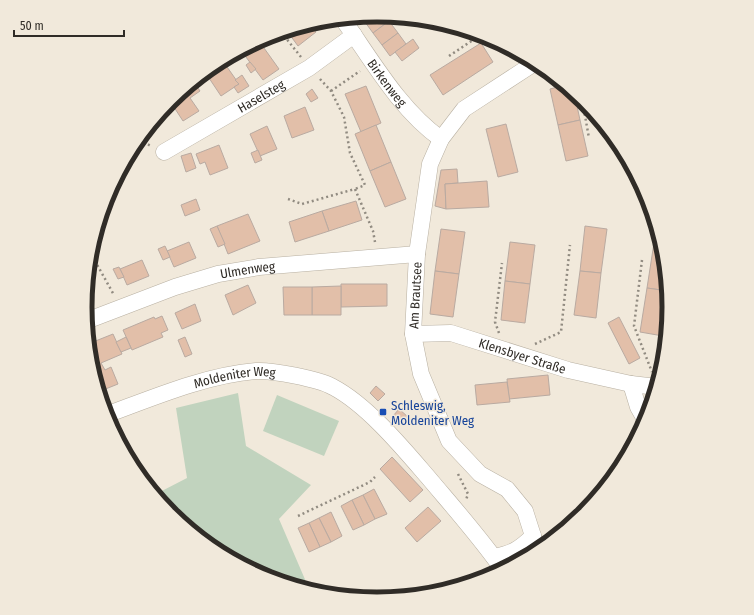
<svg xmlns="http://www.w3.org/2000/svg" width="754" height="615" font-family="'Fira Sans Condensed',sans-serif">
<rect width="100%" height="100%" fill="#f1e9db"/>
<g fill="#c1d3be">
<polygon points="640,183 647,196 653,213 633,188"/>
<polygon points="238,393 246,446 311,485 279,519 310,591 265,578 214,551 170,514 154,495 187,478 176,408"/>
<polygon points="277,395 339,421 324,456 263,431"/>
</g>
<g fill="#e2bfa9" stroke="#b9aaa1">
<polygon points="374,15 385,16 389,21 373,33 365,22"/>
<polygon points="389,21 398,33 382,45 373,33"/>
<polygon points="309,24 316,32 298,46 287,31"/>
<polygon points="398,33 406,44 390,56 382,45"/>
<polygon points="413,39 419,48 402,61 395,52"/>
<polygon points="259,41 279,69 263,80 243,53"/>
<polygon points="481,43 493,62 443,95 430,75"/>
<polygon points="250,62 256,69 251,73 246,65"/>
<polygon points="225,64 239,84 221,96 207,75"/>
<polygon points="242,75 249,86 238,93 234,87 239,84 235,80"/>
<polygon points="194,82 200,91 190,98 199,111 183,121 170,101"/>
<polygon points="565,85 574,92 580,120 558,125 550,89"/>
<polygon points="366,86 381,123 361,132 345,94"/>
<polygon points="312,89 318,98 311,102 306,94"/>
<polygon points="305,107 314,130 292,138 284,116"/>
<polygon points="580,120 588,156 566,161 558,125"/>
<polygon points="506,124 518,172 498,177 486,129"/>
<polygon points="376,125 391,162 370,171 355,134"/>
<polygon points="267,126 277,149 260,156 250,134"/>
<polygon points="219,145 228,168 210,175 205,162 200,164 196,154"/>
<polygon points="258,150 262,160 255,163 251,153"/>
<polygon points="191,153 196,168 186,172 181,156"/>
<polygon points="391,162 406,199 385,207 370,171"/>
<polygon points="457,169 458,183 445,184 446,209 435,206 441,170"/>
<polygon points="487,181 489,207 446,209 445,184"/>
<polygon points="196,199 200,210 185,216 181,205"/>
<polygon points="356,201 362,220 329,231 322,211"/>
<polygon points="322,211 329,231 295,242 289,222"/>
<polygon points="248,214 260,241 228,254 217,226"/>
<polygon points="217,226 225,244 218,247 210,229"/>
<polygon points="585,226 607,229 601,273 580,271"/>
<polygon points="441,229 465,232 459,274 435,271"/>
<polygon points="189,242 196,258 174,267 167,251"/>
<polygon points="510,242 535,245 530,284 505,281"/>
<polygon points="654,243 662,244 664,251 668,291 647,288"/>
<polygon points="165,246 170,257 163,260 158,249"/>
<polygon points="142,260 149,276 127,285 120,269"/>
<polygon points="119,267 124,277 118,279 113,269"/>
<polygon points="435,271 459,274 453,317 430,314"/>
<polygon points="580,271 601,273 596,318 574,315"/>
<polygon points="505,281 530,284 525,323 501,320"/>
<polygon points="341,284 387,284 387,306 341,307"/>
<polygon points="248,285 256,303 233,315 225,295"/>
<polygon points="341,286 341,315 312,315 312,287"/>
<polygon points="283,287 312,287 312,315 284,315"/>
<polygon points="647,288 668,291 663,336 640,332"/>
<polygon points="195,304 201,321 182,329 175,313"/>
<polygon points="162,316 168,330 161,333 163,337 132,350 123,330 154,317 155,319"/>
<polygon points="619,317 640,358 629,364 608,323"/>
<polygon points="113,334 122,354 101,363 105,370 111,367 118,384 98,392 90,364 88,344"/>
<polygon points="126,337 131,348 121,352 116,342"/>
<polygon points="185,337 192,354 185,357 178,340"/>
<polygon points="548,375 550,395 509,399 507,379"/>
<polygon points="507,382 510,402 477,405 475,385"/>
<polygon points="376,386 385,394 378,401 370,393"/>
<polygon points="399,409 408,417 401,423 393,416"/>
<polygon points="392,457 423,490 410,502 380,469"/>
<polygon points="374,489 387,514 375,519 363,495"/>
<polygon points="363,495 375,519 364,525 352,500"/>
<polygon points="352,500 364,525 353,530 341,506"/>
<polygon points="428,507 441,521 417,542 405,528"/>
<polygon points="331,512 342,536 331,542 319,518"/>
<polygon points="319,518 331,542 320,547 309,523"/>
<polygon points="309,523 320,547 309,552 298,528"/>
</g>
<g fill="none" stroke-linecap="round" stroke-linejoin="round">
<defs>
<g id="minor">
<path id="s1" d="M342,18C372,60 399,109 441,139"/>
<path id="s2" d="M164,152L309,68L354,35"/>
<path id="s3" d="M86,321L175,287L218,274L259,267L417,254"/>
<path id="s4" d="M413,334L451,333L568,370L631,384L657,387"/>
<polyline points="631,384 638,407 646,421"/>
<path id="s5" d="M106,415C152,398 206,375 256,371C272,370 319,379 333,387C367,405 402,447 427,476C453,507 480,537 503,570"/>
<path id="s6" d="M533,554V536L525,511L507,489L480,474L449,441L421,374L413,334L417,254L430,164L441,139L464,109L536,62"/>
<path d="M494,557C511,554 520,549 533,536"/>
</g>
</defs>
<use href="#minor" stroke="#b8b0a2" stroke-width="17"/>
<g stroke="#918b81" stroke-width="2.5" stroke-dasharray="2 3" stroke-linecap="butt">
<polyline points="281,32 301,57"/>
<polyline points="449,56 479,36 483,35"/>
<polyline points="320,79 331,91 344,117 350,153 365,185 355,189"/>
<polyline points="331,91 360,71"/>
<polyline points="582,99 589,138"/>
<polyline points="139,140 151,146"/>
<polyline points="131,150 140,138"/>
<polyline points="288,199 302,204 355,189 373,231 375,242"/>
<polyline points="90,252 114,295"/>
<polyline points="642,260 634,326 652,372"/>
<polyline points="499,333 495,322 502,263"/>
<polyline points="535,344 561,332 570,245"/>
<polyline points="458,474 468,494 466,500"/>
<polyline points="298,516 370,482 375,477"/>
</g>
<use href="#minor" stroke="#fff" stroke-width="16"/>
</g>
<rect fill="#1a4fb4" stroke="#f1e9db" stroke-width="1.5" x="379" y="408" width="8" height="8" rx="2"/>
<g text-anchor="middle" dominant-baseline="central" stroke-width="3" stroke-linejoin="round" paint-order="stroke">
<g font-size="13" fill="#302c27" stroke="#f1e9db">
<text stroke="none"><textPath href="#s1" startOffset="79">Birkenweg</textPath></text>
<text stroke="none"><textPath href="#s2" startOffset="112">Haselsteg</textPath></text>
<text stroke="none"><textPath href="#s3" startOffset="170">Ulmenweg</textPath></text>
<text stroke="none"><textPath href="#s6" startOffset="301">Am Brautsee</textPath></text>
<text stroke="none"><textPath href="#s4" startOffset="113">Klensbyer Straße</textPath></text>
<text stroke="none"><textPath href="#s5" startOffset="135">Moldeniter Weg</textPath></text>
</g>
<g font-size="13" fill="#164399" stroke="#f1e9db" text-anchor="start">
<text x="391" y="405">Schleswig,<tspan x="391" dy="15">Moldeniter Weg</tspan></text>
</g>
</g>
<path d="M0 0H754V615H0ZM92 307a285 285 0 1 1 570 0a285 285 0 1 1-570 0Z" fill="#f1e9db" fill-rule="evenodd"/>
<path fill="none" stroke="#302c27" stroke-width="5" d="M92 307a285 285 0 1 1 570 0a285 285 0 1 1-570 0Z"/>
<path d="M14 30v6h110v-6" fill="none" stroke="#302c27" stroke-width="2"/>
<text x="20" y="30" font-size="12" fill="#302c27" stroke="#f1e9db" stroke-width="3" paint-order="stroke">50 m</text>
</svg>
